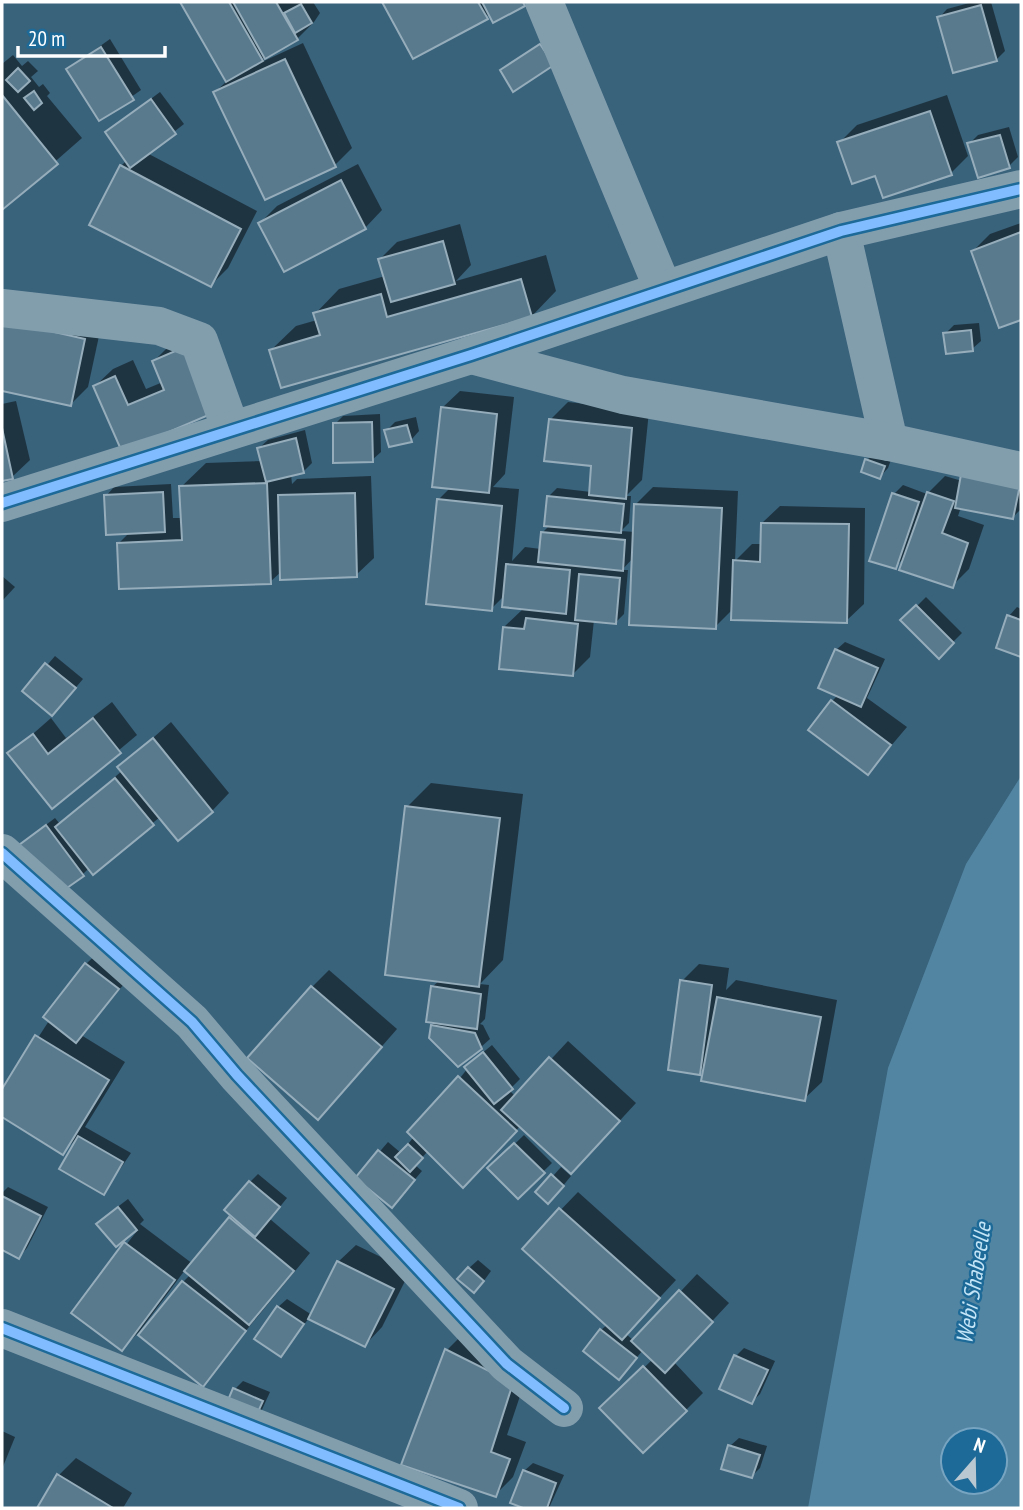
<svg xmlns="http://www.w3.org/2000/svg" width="1023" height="1510" font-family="'PT Sans Narrow',sans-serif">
<rect width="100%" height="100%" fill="#39627b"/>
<path fill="#5285a2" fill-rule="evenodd" d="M1021,776V1508H808L888,1068L966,864ZM953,1440H995V1482H953Z"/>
<g fill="#0007">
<polygon points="182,2 313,2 320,13 314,22 297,39 263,58 264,61 303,43 352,148 335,165 215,92 227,81"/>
<polygon points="384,2 527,2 490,14 413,56"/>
<polygon points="973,2 991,2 1005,51 997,59 954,71 939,18 947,9"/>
<polygon points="549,37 513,89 502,71"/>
<polygon points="110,39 141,90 100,119 68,69"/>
<polygon points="13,55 22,66 28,61 38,71 31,77 39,87 43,84 50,93 47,96 82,138 2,208 2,64"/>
<polygon points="160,92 184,124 147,153 257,211 228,268 211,285 121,166 127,160 107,132"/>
<polygon points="947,95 968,156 951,173 839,143 857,125"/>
<polygon points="1009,127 1018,157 1009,166 969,144 978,135"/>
<polygon points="358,164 382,210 365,228 260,223 277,206"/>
<polygon points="1021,223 1021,318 1001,326 973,251 990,234"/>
<polygon points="460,224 471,265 456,281 546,255 556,291 532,316 271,350 296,326 317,320 315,314 339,289 385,276 380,259 397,242"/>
<polygon points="4,321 102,322 88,387 71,404 2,389"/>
<polygon points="979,323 981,341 972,349 945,334 954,325"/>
<polygon points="207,329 123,450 95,386 113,369 133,360 146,389 163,382 154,361 171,344"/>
<polygon points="460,391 514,397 505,474 493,487 519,489 512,561 525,547 541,549 542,533 550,525 548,497 557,488 591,492 593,465 550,420 568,402 649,411 642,480 626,496 631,496 629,523 621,531 635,532 636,504 653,487 738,491 735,561 752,544 762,544 762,523 780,506 865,508 864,604 846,621 733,609 715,627 634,557 622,570 628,570 624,614 615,623 594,620 590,657 573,674 504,627 524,608 505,595 491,609 438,500 451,487 442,408"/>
<polygon points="16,401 30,460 12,477 2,480 2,404"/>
<polygon points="380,414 381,452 372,460 335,424 343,416"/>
<polygon points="416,417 419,431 411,440 386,431 395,422"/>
<polygon points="305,430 312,463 304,471 291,474 292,484 297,479 371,476 374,558 356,575 282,571 270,582 119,543 130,532 106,496 114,487 171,484 173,518 183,518 181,487 206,463 262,461 259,448 268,440"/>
<polygon points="876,452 892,457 888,468 880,477 867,460"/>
<polygon points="1021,471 1021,509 1013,517 961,507 958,516 984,525 969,569 952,586 905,557 895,567 872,560 894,494 903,485 927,494 945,476 962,481"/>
<polygon points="2,576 15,587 2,601"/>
<polygon points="926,597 962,633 939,656 903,620"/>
<polygon points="1017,607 1021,609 1021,655 998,646 1009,616"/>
<polygon points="845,642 885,659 867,698 907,727 868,773 832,701 838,695 836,650"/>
<polygon points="55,656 83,679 61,705 25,691"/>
<polygon points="112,702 137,735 52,806 10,754 51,718 66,738"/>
<polygon points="171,722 229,793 212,811 178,838 160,817 93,872 89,868 83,874 30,837 55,818 60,824 123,770 120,767"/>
<polygon points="431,783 523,794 503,960 480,984 489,985 485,1019 480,1024 483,1025 490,1039 481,1047 432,1025 436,1022 432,987 440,980 407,807"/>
<polygon points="104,947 135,971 81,1035 125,1062 85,1127 131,1153 104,1193 77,1138 63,1152 2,1115 2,1093 86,964"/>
<polygon points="699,964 729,968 726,990 736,980 837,1000 822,1082 804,1099 705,1067 699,1073 682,981"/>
<polygon points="329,970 397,1029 335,1100 312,987"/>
<polygon points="568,1041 636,1103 589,1154 521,1125 481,1169 428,1151 415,1165 422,1171 400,1197 358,1177 388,1142 401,1153 475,1059 492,1045 520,1079 509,1090 516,1097"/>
<polygon points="524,1135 552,1163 518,1196 490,1168"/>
<polygon points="561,1167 571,1176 557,1193 553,1176"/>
<polygon points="258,1174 287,1198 270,1219 310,1253 202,1384 183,1282 191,1274 185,1270 139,1332 122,1349 73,1312 137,1231 107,1215 128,1199 144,1220 140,1224 193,1264 233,1216 250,1182"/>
<polygon points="8,1187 48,1207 27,1248 19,1257 2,1248 2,1193"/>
<polygon points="578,1192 676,1280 626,1334 634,1341 697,1274 729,1303 674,1362 703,1393 686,1410 602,1408 653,1359 643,1350 627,1369 601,1330 608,1324 524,1248"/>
<polygon points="356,1245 410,1271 382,1327 365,1345 309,1318 281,1355 278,1307 287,1299 312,1315 338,1262"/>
<polygon points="478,1260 491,1271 483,1282 469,1268"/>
<polygon points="464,1333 530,1366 507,1435 526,1442 513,1477 495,1495 447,1350"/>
<polygon points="744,1348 775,1361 760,1394 752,1402 736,1356"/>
<polygon points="243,1381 270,1392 260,1414 235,1389"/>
<polygon points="2,1431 15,1437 2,1469"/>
<polygon points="739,1438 767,1446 760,1468 752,1476 730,1446"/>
<polygon points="76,1458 132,1493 123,1508 39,1508 59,1475"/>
<polygon points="533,1463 564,1475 549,1508 528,1508 512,1502 524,1471"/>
</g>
<g fill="#597a8d" stroke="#96adbb" stroke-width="2">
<polygon points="180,2 229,2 263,61 226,82"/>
<polygon points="233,2 276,2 298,40 265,59"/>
<polygon points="382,2 478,2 488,19 413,59"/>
<polygon points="482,2 523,2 525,6 493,23"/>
<polygon points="301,4 312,23 295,33 284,13"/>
<polygon points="981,5 997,61 953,73 937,17"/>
<polygon points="540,44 554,65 513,92 500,70"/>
<polygon points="101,47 134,100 99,121 66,69"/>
<polygon points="285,59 336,167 265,200 213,92"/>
<polygon points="18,68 30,81 18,92 6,80"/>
<polygon points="34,91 42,103 34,110 24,98"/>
<polygon points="2,95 58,164 2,210"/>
<polygon points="151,99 176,134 130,168 105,132"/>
<polygon points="930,111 952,175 883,198 875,176 852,184 837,142"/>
<polygon points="1000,135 1010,168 978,178 967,143"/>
<polygon points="120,165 241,229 211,287 89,225"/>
<polygon points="341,180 366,229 284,272 258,223"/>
<polygon points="1021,232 1021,320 999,328 971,251"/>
<polygon points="443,241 455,284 391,302 378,259"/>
<polygon points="521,279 532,317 281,388 269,350 320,335 313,313 381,294 387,317"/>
<polygon points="2,320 85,339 71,406 2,391"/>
<polygon points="971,330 973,351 946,354 943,333"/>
<polygon points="189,345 218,411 122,452 93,386 115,376 128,405 164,390 152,361"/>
<polygon points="441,407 497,414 489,493 432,487"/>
<polygon points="549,419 632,428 626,499 589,495 591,466 544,461"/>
<polygon points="372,422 373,462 333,463 333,423"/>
<polygon points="407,425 412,442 389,447 384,430"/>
<polygon points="2,428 13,479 2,481"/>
<polygon points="296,438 304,473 266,482 257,448"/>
<polygon points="865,459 885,466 880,479 861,472"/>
<polygon points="962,469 1021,480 1013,519 955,508"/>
<polygon points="267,483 271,584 119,589 117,543 182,540 179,486"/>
<polygon points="163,492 165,532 106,535 104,495"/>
<polygon points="927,492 954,501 942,533 968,543 953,588 899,570"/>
<polygon points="355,493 357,577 280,580 278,495"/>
<polygon points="892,493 919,502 896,569 869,561"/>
<polygon points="547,496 624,504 621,533 544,526"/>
<polygon points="437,499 502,506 492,611 426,604"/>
<polygon points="634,504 722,508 716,629 629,625"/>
<polygon points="761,523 849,524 847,623 731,620 733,560 760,562"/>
<polygon points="541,532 625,540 623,571 538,562"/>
<polygon points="506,564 570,570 566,614 502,607"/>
<polygon points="579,574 620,578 616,624 575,620"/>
<polygon points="916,605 954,643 939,659 900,620"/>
<polygon points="1007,615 1021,620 1021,657 996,648"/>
<polygon points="526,618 578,624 573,676 499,669 503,627 524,629"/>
<polygon points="835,649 878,668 861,707 818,688"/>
<polygon points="45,663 76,688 52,716 22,691"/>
<polygon points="831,700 891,745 868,775 808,730"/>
<polygon points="93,718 121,753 52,809 7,753 33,734 48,754"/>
<polygon points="153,738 213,812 178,841 117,767"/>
<polygon points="115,778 154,825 93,875 55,827"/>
<polygon points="405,806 500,818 479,987 385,975"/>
<polygon points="46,825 84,876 57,895 19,845"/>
<polygon points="85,963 119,989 76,1043 43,1017"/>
<polygon points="680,980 712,985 700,1075 668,1070"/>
<polygon points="311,986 382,1047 318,1120 247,1058"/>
<polygon points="431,986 481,994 477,1029 426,1022"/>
<polygon points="717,997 821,1017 805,1101 701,1081"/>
<polygon points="431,1025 475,1033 482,1049 458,1067 429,1038"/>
<polygon points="35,1035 109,1080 63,1155 2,1117 2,1089"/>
<polygon points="483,1052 513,1089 494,1104 464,1067"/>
<polygon points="549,1057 620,1121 571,1174 501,1110"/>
<polygon points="458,1076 517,1131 463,1188 407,1132"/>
<polygon points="78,1136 123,1162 104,1195 59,1169"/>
<polygon points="514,1143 545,1173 518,1199 487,1168"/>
<polygon points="408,1144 423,1158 410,1172 395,1157"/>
<polygon points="378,1150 415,1180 392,1208 355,1178"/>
<polygon points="551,1174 564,1186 548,1204 535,1192"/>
<polygon points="249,1181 280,1207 255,1237 224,1210"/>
<polygon points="2,1196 41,1216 19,1259 2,1250"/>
<polygon points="118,1207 137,1230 116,1247 96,1224"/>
<polygon points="559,1208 660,1298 622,1340 522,1249"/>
<polygon points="229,1217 294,1271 249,1325 184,1271"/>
<polygon points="124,1242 175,1280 122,1351 71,1313"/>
<polygon points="337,1261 394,1289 365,1347 308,1319"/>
<polygon points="468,1267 484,1281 474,1293 457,1279"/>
<polygon points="182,1281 246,1331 203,1387 138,1335"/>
<polygon points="679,1290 713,1322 665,1373 631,1341"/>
<polygon points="277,1306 304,1324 281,1357 254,1339"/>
<polygon points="600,1329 637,1358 619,1380 583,1351"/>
<polygon points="445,1349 513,1383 491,1452 510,1459 496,1497 401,1465"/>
<polygon points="734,1355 768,1370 752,1404 719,1389"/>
<polygon points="643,1366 687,1411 643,1453 599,1408"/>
<polygon points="233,1388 263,1401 252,1425 223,1412"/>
<polygon points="728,1445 760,1455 752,1478 721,1469"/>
<polygon points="523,1470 556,1483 547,1508 523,1508 510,1503"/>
<polygon points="57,1474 113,1508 37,1508"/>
</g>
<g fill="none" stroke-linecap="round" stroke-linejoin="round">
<g stroke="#829ead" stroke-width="38">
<polyline points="544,2 663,289"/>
<polyline points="841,231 889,442"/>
<polyline points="2,308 159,326 199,341 231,430"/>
<polyline points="471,355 623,395 889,442 1021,471"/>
<polyline points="2,503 471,355 841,231 1021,189"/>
<polyline points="2,853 192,1022 237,1075 507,1364 564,1408"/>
<polyline points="2,1328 459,1508"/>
</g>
<defs>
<g id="cycleway">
<polyline points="2,503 471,355 841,231 1021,189"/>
<polyline points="2,853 192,1022 237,1075 507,1364 564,1408"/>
<polyline points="2,1328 459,1508"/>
</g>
</defs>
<use href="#cycleway" stroke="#1d6997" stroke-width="15"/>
<use href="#cycleway" stroke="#80bcff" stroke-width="10"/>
</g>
<g text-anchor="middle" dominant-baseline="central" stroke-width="5" stroke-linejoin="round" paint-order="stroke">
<g font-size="23" font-style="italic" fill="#c4e5f7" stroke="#1d6997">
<text transform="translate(973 1283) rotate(-81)">Webi Shabeelle</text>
</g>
</g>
<rect width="1023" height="1510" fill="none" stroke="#ffffff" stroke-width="7"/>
<g transform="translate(974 1461) rotate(20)"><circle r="33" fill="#1d6997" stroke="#77a5c1" stroke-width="2"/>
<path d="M0-5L12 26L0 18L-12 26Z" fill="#bac8d1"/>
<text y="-10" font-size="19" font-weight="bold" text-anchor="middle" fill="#ffffff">N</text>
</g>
<path d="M18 46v10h147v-10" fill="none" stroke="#ffffff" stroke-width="3.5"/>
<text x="28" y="46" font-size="21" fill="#ffffff" stroke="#1d6997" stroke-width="5" paint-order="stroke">20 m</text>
</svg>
